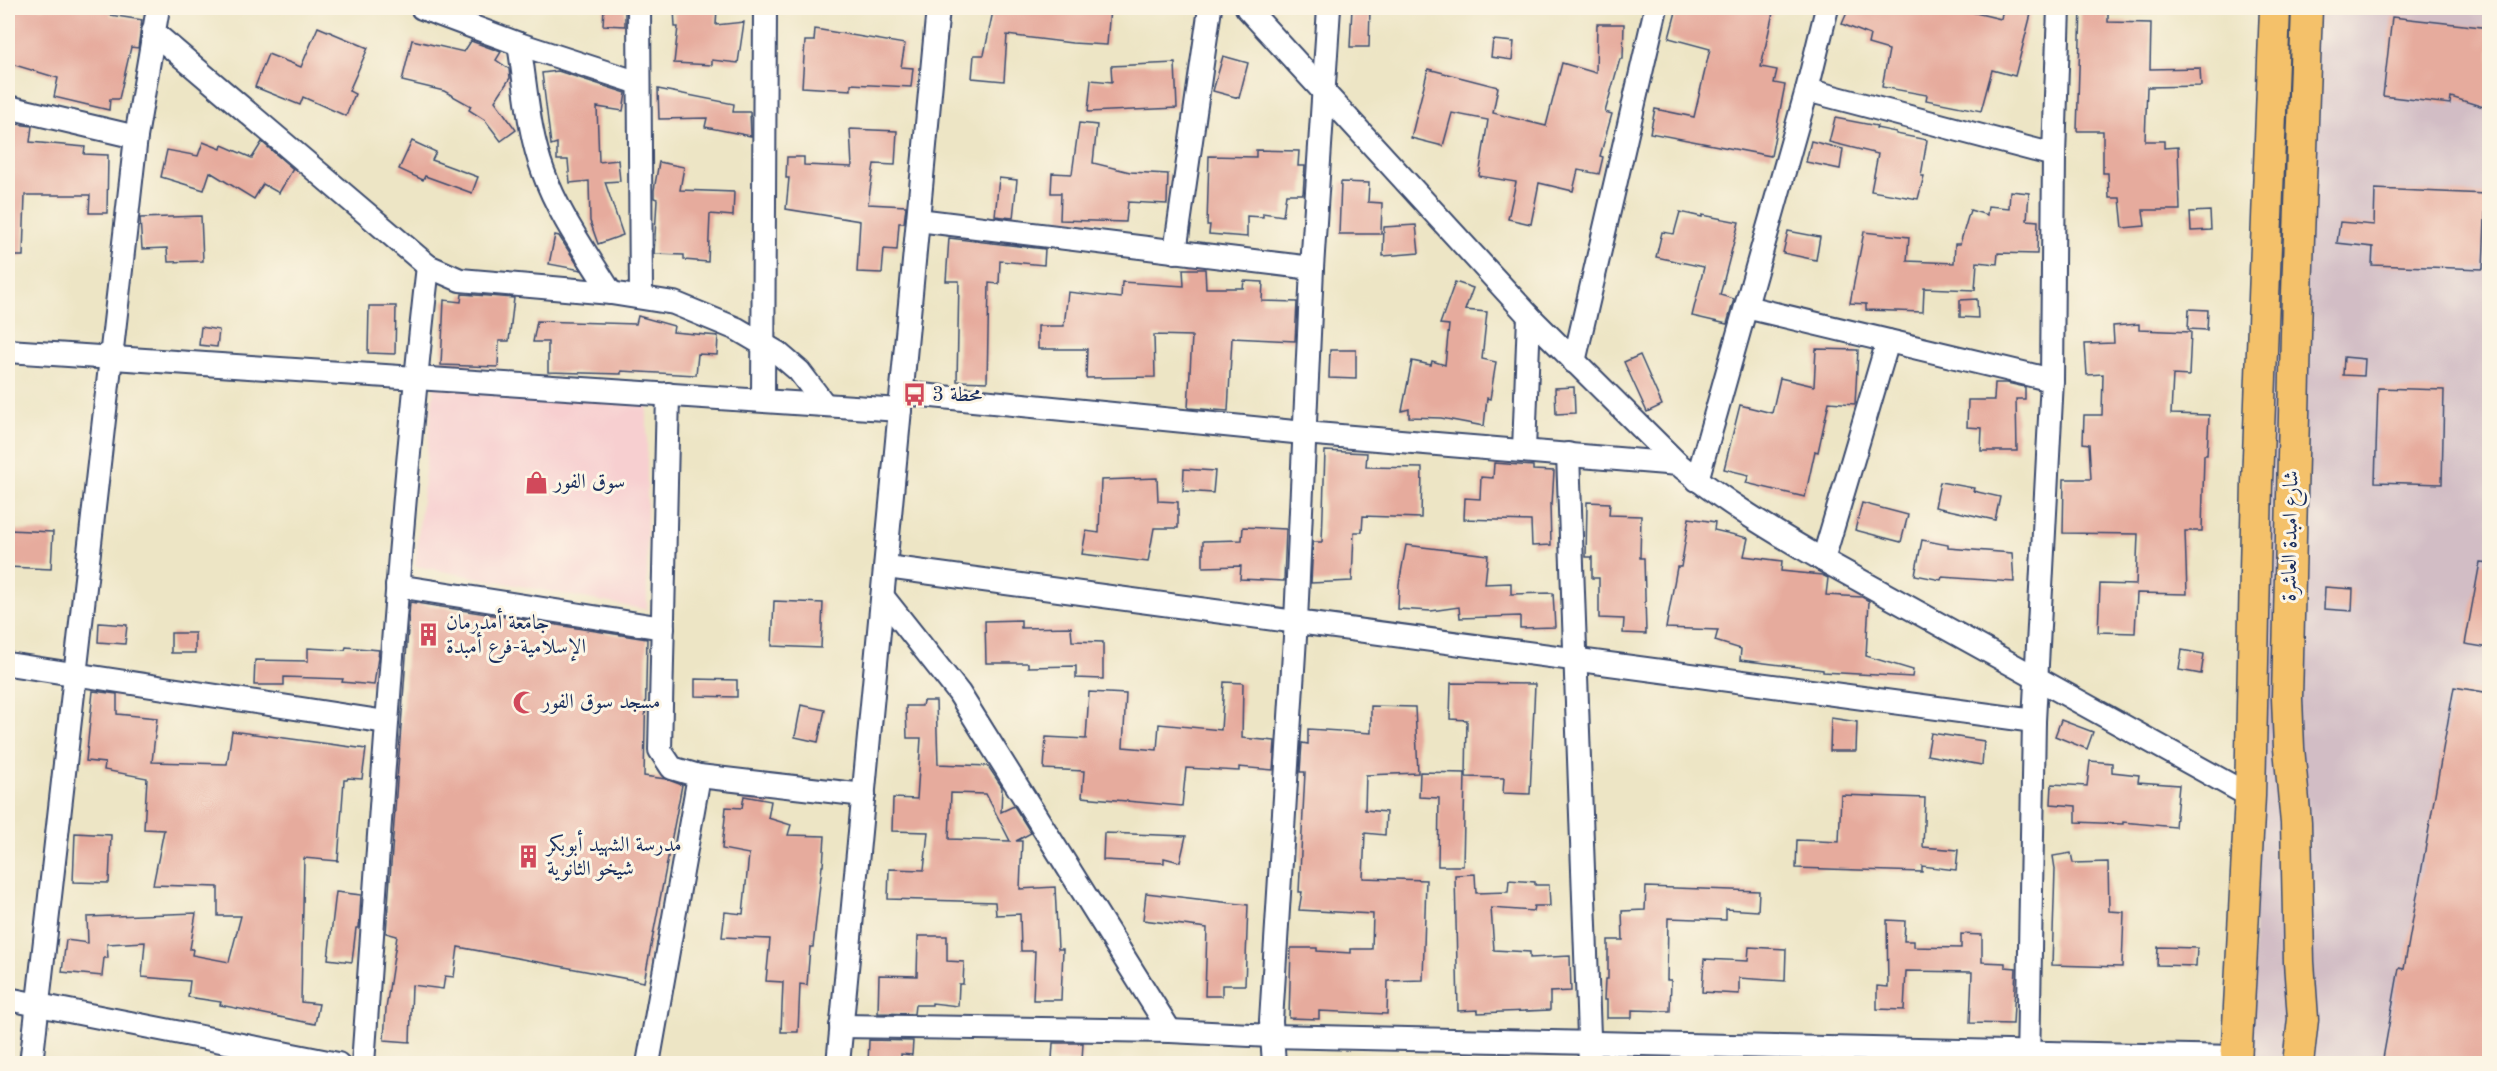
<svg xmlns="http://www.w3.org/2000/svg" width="2497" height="1071" font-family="'Old Standard TT',Amiri,serif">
<rect width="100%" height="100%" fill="#fcf5e5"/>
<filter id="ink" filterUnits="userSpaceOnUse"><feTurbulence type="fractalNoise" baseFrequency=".0167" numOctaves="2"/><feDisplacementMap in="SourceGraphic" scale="12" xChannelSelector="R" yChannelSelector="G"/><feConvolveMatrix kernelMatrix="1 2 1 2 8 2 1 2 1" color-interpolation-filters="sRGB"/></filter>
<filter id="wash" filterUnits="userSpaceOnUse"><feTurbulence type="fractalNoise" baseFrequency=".008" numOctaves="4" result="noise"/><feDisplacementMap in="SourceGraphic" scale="24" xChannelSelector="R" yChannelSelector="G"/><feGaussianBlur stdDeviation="1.35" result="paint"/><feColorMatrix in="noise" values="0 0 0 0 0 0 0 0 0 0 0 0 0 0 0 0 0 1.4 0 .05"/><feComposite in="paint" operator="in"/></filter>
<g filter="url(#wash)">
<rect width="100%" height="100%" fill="#ede5c5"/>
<polygon fill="#f7cfd0" points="434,386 647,399 647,610 415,566"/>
<polygon fill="#d2bdc5" points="2279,8 2489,8 2489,1063 2250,1063"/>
<g id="blocks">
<g fill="#e6ab9d" fill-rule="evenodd">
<polygon points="8,8 112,8 110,15 142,20 138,48 131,47 119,99 110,99 109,110 54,97 58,78 8,63"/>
<polygon points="604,8 625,8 625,26 603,25"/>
<polygon points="674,8 717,8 716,25 744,22 738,63 712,60 712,65 674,63 678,27 675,27"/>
<polygon points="1010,8 1110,8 1107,45 1072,43 1007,35 1004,81 972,78 974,55 984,55 993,11 1010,14"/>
<polygon points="1352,8 1370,8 1369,47 1350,47"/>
<polygon points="1677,8 1774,8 1761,67 1777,70 1774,83 1785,85 1771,156 1650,133 1655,109 1694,117 1710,49 1669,38"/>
<polygon points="1849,8 1955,8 2001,19 2003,8 2026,8 2025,13 2031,14 2015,76 1992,70 1981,111 1926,100 1927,95 1882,87 1889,50 1868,44 1870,35 1842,24"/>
<polygon points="2081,8 2108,8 2108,22 2151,23 2150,69 2200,68 2201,86 2147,87 2145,141 2164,141 2164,148 2178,147 2180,210 2143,210 2145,226 2123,228 2120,198 2109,198 2108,173 2103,173 2103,131 2077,131"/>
<polygon points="2392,17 2490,28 2490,109 2451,97 2450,104 2383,96"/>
<polygon points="1597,24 1624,24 1623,59 1620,59 1605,112 1612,114 1600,156 1603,157 1599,174 1578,170 1573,191 1539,183 1531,224 1508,219 1516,182 1479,176 1488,120 1452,113 1443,146 1411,138 1428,69 1498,87 1493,113 1546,126 1562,63 1596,73"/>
<polygon points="318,27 368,48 349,91 355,94 346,116 303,97 300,105 255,87 268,54 301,67"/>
<polygon points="815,29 905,44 901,67 913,68 911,87 851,84 851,90 802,87 805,41 814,41"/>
<polygon points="412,40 464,52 471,41 501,52 496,60 509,69 510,78 495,101 516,130 501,141 485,120 469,110 471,106 444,91 402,81"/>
<polygon points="1493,40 1514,42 1512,60 1491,57"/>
<polygon points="1223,56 1248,63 1239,98 1213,91"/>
<polygon points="1175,63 1177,108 1088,112 1091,80 1112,82 1111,66"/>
<polygon points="558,71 626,93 623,111 597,107 599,162 618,160 620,181 605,182 623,235 598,244 590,221 589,181 570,183 568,160 557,160 557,143 551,145 542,73"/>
<polygon points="658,89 734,104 733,112 750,112 751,136 705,127 707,118 659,119"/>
<polygon points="1835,118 1877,126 1876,128 1896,132 1896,134 1927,140 1921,176 1924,176 1918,199 1871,191 1878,154 1829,142"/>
<polygon points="8,123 32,126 30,142 85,147 84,154 108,155 107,213 89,213 90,195 25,195 23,256 8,256"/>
<polygon points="1079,123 1097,125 1093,163 1130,172 1168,174 1167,204 1128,202 1126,222 1060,220 1061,193 1051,193 1052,173 1072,174"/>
<polygon points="850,129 897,131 895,165 874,164 868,204 906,206 904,223 899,223 897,250 884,249 882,273 857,272 860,221 786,209 789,178 786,178 787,157 804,157 804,165 852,167"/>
<polygon points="412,141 436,152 432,160 478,177 472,193 425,176 423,180 399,169"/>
<polygon points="1811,141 1843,149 1840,169 1806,162"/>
<polygon points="203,142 221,149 222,145 252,158 262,142 293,169 279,193 263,184 254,199 210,172 204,190 161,177 167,150 198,156"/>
<polygon points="1256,150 1299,151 1298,166 1305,166 1303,194 1286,194 1283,216 1263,213 1263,217 1247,216 1247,237 1209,234 1210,225 1207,225 1209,156 1256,157"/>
<polygon points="659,162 684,167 680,190 734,192 733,216 710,214 708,262 684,260 684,255 654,254 657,199 654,198 654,190"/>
<polygon points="999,178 1017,180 1013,218 995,216"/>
<polygon points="1341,182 1369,183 1368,202 1382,203 1381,234 1339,234"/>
<polygon points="2375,189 2486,194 2483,269 2372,265 2373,247 2337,243 2340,222 2374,225"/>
<polygon points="2010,191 2029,193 2027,220 2038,221 2037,254 1998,253 1997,264 1977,262 1975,290 1924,288 1923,312 1866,310 1866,304 1850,303 1864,232 1909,237 1907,261 1954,263 1955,244 1960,244 1970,210 1987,215 1988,206 2009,208"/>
<polygon points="2210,211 2211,230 2191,231 2190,212"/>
<polygon points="1680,212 1702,217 1702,215 1739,222 1720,295 1734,299 1727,324 1692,316 1704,267 1656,257 1662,232 1674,234"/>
<polygon points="201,216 203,261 168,262 167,248 142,249 140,218"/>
<polygon points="1416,225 1419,253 1383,256 1384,227"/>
<polygon points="1788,231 1820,237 1816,260 1783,253"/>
<polygon points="555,235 559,236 581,270 549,264"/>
<polygon points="949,238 1045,249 1044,265 1000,261 999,284 989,283 987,382 957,381 959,281 946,281"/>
<polygon points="1183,269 1205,269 1206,288 1243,288 1244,281 1263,282 1262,301 1297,302 1295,341 1232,338 1228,411 1188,408 1192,336 1154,335 1155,377 1086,378 1087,349 1038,349 1038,326 1064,326 1068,292 1121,298 1122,282 1184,286"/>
<polygon points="1455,282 1473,288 1465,310 1487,312 1482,359 1496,362 1490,399 1487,398 1484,426 1441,418 1409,417 1409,409 1402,411 1412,361 1431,365 1432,361 1445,365 1449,325 1440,324"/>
<polygon points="462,294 514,298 509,341 499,341 498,367 441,365 444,300 461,302"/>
<polygon points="1977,299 1978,318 1960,317 1960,300"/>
<polygon points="369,306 396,306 395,354 368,353"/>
<polygon points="2189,309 2208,310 2207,330 2188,329"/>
<polygon points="638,316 674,326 673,332 718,336 717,355 698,354 696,375 621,371 621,374 548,372 548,342 533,342 537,321 636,324"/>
<polygon points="2139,324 2139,330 2191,332 2189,376 2173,375 2171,414 2209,415 2207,455 2204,455 2202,531 2185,531 2187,594 2137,593 2135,633 2098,632 2100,584 2136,585 2138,534 2063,533 2064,479 2091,479 2089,444 2083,443 2084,415 2102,415 2103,374 2087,375 2085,344 2114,343 2113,326"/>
<polygon points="201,327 219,330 217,347 199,345"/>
<polygon points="1816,349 1858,350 1855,404 1829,402 1818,452 1815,451 1805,497 1746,483 1749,475 1724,469 1740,405 1772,413 1780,378 1814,386"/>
<polygon points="1330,350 1356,350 1356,379 1329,378"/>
<polygon points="1640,355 1662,405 1647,412 1624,362"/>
<polygon points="2344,357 2365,359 2364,376 2343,375"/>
<polygon points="1995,383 2007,383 2025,387 2025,399 2016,399 2017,451 1981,451 1982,428 1967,427 1968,400 1994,400"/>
<polygon points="1574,387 1575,413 1556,414 1555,388"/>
<polygon points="2378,388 2444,390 2442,484 2375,482"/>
<polygon points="1325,451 1367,453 1366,467 1422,468 1421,518 1363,516 1362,532 1354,532 1352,581 1311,583 1313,542 1322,542"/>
<polygon points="1494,463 1533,466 1533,470 1554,471 1552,505 1550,504 1551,545 1532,546 1531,521 1464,519 1465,498 1480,499 1481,477 1493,478"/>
<polygon points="1184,469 1215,471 1213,493 1183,491"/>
<polygon points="1157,478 1158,501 1178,502 1178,528 1154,528 1148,562 1082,554 1086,531 1099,533 1101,480"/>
<polygon points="1940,482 1974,488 1973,491 2000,497 1995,520 1935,507"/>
<polygon points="1587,502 1610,503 1609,515 1641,516 1640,558 1644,558 1646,634 1623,633 1624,619 1599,618 1599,578 1592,578 1592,557 1586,557"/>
<polygon points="1862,503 1908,515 1901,542 1855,530"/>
<polygon points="1689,518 1715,522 1714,530 1748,538 1744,556 1782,561 1781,571 1822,575 1828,578 1826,595 1862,597 1869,601 1866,656 1913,670 1912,677 1823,672 1823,670 1740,660 1741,649 1715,641 1718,630 1666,628 1677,567 1681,567"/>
<polygon points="1243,527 1286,529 1284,581 1240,579 1241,566 1203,567 1203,541 1242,540"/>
<polygon points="8,530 53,532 51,569 8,567"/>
<polygon points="1922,540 1948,545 1948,548 2012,553 2014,582 1942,577 1941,580 1915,575"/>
<polygon points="1406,545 1488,555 1485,584 1511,583 1511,594 1553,593 1555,627 1520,628 1520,616 1460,618 1459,607 1431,611 1398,609 1399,584"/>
<polygon points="2480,562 2490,563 2490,648 2465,644"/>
<polygon points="2325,587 2353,589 2352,611 2324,609"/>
<polygon points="774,601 823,603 821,648 772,646"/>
<polygon points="410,602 647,639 644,776 666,779 682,785 644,982 458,947 454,977 445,976 443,989 412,985 410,1042 384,1040 386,1009 397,936 386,933"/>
<polygon points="1021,620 1021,628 1071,627 1072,641 1103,642 1103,679 1076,678 1076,666 1028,667 1028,663 986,663 985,621"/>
<polygon points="99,623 127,625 125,644 98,642"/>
<rect x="171" y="633" width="24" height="20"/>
<polygon points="346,647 379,650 374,685 342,682 343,679 284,677 284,685 254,685 255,660 308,661 308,648 345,650"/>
<polygon points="2182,650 2204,654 2201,674 2179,670"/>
<polygon points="695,679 737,680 737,697 695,696"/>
<polygon points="1224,682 1243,683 1242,738 1275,741 1273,770 1239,767 1239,771 1186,768 1182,806 1082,797 1084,771 1044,769 1046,737 1086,739 1089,692 1126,694 1123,747 1157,750 1159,724 1221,730"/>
<polygon points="1451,683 1535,684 1530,794 1503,793 1504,778 1466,777 1467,720 1450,719"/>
<polygon points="2454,687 2490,693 2490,1064 2382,1064 2399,968 2404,969"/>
<polygon points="93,691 117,694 117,714 157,718 152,762 227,764 232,731 366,749 362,779 348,778 347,780 344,780 338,861 304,858 301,1002 319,1004 315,1024 220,1005 221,1002 188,997 190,981 142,977 145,942 107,944 108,958 104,958 102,976 62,972 66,940 88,943 87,917 196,913 190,949 193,949 192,955 229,962 241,916 218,916 218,887 153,885 164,830 144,829 147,778 104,770 105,763 86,761"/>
<path d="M923,701H936L938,764L988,766L1002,787L1001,812L1014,806L1031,833L1016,841H1022L1020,889L1055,887L1058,949H1063L1061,1000H1033L1035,951H1021L1020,914L996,915L995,902L888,899L889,869L924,870L928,832L892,831L893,798L917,799L921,738H907L906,706H922ZM951,793L986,794L1010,841L949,839Z"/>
<polygon points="801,705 825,710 818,742 795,737"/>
<polygon points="1371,706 1415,707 1418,773 1366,775 1365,810 1386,812 1385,835 1365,833 1363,878 1426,880 1423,980 1388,981 1387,1014 1319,1011 1319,1019 1289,1018 1291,948 1317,948 1317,951 1351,953 1351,949 1372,949 1373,914 1299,910 1302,892 1299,892 1305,772 1300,772 1302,743 1308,744 1308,729 1371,733"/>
<polygon points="1831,718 1857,722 1856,751 1830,751"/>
<polygon points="2061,720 2093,732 2087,749 2055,736"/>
<polygon points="1931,733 1984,741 1982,765 1927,755"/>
<polygon points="2090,761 2112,763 2112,772 2139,775 2138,782 2179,785 2175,827 2123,822 2123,824 2076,822 2076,806 2051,804 2052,784 2087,786"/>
<polygon points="1420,772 1465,773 1463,866 1438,866 1439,798 1419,797"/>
<polygon points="1841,795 1925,798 1923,847 1958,850 1956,870 1922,866 1922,872 1796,868 1797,840 1839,842"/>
<polygon points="744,796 771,801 768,818 791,825 788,835 825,836 823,866 822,866 813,947 810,947 807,985 800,984 798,1032 781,1032 783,982 766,981 770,939 722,937 725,912 743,914 749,854 722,849 726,807 742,808"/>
<polygon points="75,833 111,835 109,883 73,882"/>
<polygon points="1104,833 1186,836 1180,862 1164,858 1164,863 1103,860"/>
<polygon points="2071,853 2073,863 2108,862 2109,911 2124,912 2122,967 2052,965 2055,869 2053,856"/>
<polygon points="1475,874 1476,893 1508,892 1509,880 1535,882 1535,885 1549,885 1550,906 1534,906 1533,911 1491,908 1494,950 1530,952 1530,958 1570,956 1571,991 1550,992 1550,1010 1478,1013 1478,1010 1458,1011 1455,875"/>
<polygon points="1646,887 1759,891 1758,911 1726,909 1726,920 1668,918 1667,980 1671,980 1670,1011 1632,1010 1632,1018 1607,1018 1607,1000 1604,1000 1605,979 1608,979 1608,940 1623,940 1622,911 1645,910"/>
<polygon points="336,892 361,895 359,928 356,928 352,962 328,959"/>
<polygon points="1146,893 1248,905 1245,985 1222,985 1222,996 1205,996 1207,928 1143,920"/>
<polygon points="1887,920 1905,921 1904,941 1914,941 1914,947 1961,948 1961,934 1982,935 1982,962 2005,963 2005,967 2016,968 2013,1024 1970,1023 1972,972 1906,971 1904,1010 1877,1009 1877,986 1888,987"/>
<polygon points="918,936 947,936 947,961 964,962 963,984 959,984 958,1006 932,1003 932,1005 915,1005 914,1014 878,1013 879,975 917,976"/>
<polygon points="1749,947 1786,949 1785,981 1739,978 1739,994 1702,992 1704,959 1748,961"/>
<polygon points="2158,947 2197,948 2196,966 2157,965"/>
<polygon points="869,1040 913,1041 912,1055 901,1054 901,1064 868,1064"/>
<polygon points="1053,1043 1083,1043 1082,1061 1052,1060"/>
</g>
</g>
</g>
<g filter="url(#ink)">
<use href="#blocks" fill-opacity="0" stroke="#3a4a6d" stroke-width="1.5"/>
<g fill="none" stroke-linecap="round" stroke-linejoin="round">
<defs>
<g id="minor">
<polyline points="422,8 519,44 639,83"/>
<polyline points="639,8 641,297"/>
<path d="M1247,8L1529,316L1678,464C1723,501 1773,531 1823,560L2250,796"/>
<polyline points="153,32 428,266 460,280 611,293 674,303 737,329 778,353 799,371 824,404"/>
<path d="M519,44C526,86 528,131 543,171C558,214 587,254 611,293"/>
<polyline points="1807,90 2054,155"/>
<polyline points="8,107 136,137"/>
<polyline points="918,220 1312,268"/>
<polyline points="1175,252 1210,8"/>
<polyline points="1746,307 2052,380"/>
<polyline points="8,351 900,410"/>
<polyline points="1574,362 1656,8"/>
<polyline points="902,393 1304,433 1678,464"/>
<polyline points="668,394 660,750 672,768 699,776 864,795"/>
<polyline points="763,399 765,8"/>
<polyline points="1524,450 1529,316"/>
<polyline points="1568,454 1590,1064"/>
<polyline points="1697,480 1807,90 1827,8"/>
<polyline points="1823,560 1888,341"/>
<polyline points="887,567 2034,721"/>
<polyline points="397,586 663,628"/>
<polyline points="883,597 959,693 1170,1031"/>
<polyline points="8,664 386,722"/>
<polyline points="8,999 338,1064"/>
<polyline points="841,1026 1170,1031 1271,1036 2237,1057"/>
<polyline points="31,1064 136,137 158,8"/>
<path d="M363,1064C382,797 398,531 428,266"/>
<polyline points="648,1064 699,776"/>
<polyline points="838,1064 938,8"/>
<polyline points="1274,1064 1271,1021 1296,621 1312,268 1329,8"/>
<polyline points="2028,1064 2034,721 2052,380 2054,155 2059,8"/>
</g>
<g id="major">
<polyline points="2236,1064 2250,796 2257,482 2275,8"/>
<polyline points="2298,1064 2303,1019 2299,962 2296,823 2289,748 2287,698 2297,294 2307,8"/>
</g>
</defs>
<use href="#minor" stroke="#3a4a6d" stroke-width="26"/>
<use href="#major" stroke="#3a4a6d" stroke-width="33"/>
<use href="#minor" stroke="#fff" stroke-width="22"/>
<use href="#major" stroke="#f4c16a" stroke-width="30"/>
</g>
</g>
<defs>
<symbol id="bus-bare" viewBox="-9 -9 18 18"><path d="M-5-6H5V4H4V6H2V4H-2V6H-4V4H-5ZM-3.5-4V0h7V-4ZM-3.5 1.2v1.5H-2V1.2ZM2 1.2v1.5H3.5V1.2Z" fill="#d1495b" stroke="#fcf5e5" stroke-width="2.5" paint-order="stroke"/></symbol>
<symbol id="shop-bare" viewBox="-9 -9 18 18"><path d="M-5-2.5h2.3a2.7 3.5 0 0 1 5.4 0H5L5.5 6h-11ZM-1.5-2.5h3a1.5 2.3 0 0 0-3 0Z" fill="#d1495b" stroke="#fcf5e5" stroke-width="2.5" paint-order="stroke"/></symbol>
<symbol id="building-bare" viewBox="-9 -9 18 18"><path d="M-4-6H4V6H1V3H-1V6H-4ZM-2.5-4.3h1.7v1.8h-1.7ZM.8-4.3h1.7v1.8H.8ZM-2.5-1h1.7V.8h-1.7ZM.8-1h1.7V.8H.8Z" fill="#d1495b" stroke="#fcf5e5" stroke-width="2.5" paint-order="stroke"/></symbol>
<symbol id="mosque-bare" viewBox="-9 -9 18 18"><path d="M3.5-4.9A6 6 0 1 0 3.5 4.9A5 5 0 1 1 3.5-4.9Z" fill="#d1495b" stroke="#fcf5e5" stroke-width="2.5" paint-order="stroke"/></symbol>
</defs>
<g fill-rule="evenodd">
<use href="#bus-bare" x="898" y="378" width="33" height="33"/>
<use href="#shop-bare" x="520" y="466" width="33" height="33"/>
<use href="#building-bare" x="412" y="618" width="33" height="33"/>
<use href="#mosque-bare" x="508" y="686" width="33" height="33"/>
<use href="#building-bare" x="512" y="840" width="33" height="33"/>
</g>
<g text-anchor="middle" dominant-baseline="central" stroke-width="6" stroke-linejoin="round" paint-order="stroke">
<g font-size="21" fill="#1b2f5e" stroke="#fcf5e5" text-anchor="start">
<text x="932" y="395">محطة 3</text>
<text x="554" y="482">سوق الفور</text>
<text x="446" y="623">جامعة أمدرمان<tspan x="446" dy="24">الإسلامية-فرع أمبدة</tspan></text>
<text x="542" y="702">مسجد سوق الفور</text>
<text x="547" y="845">مدرسة الشهيد أبوبكر<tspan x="547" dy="24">شيخو الثانوية</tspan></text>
</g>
<g font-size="21" fill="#1b2f5e" stroke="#fcf5e5">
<text transform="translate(2291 536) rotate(-89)">شارع امبدة العاشرة</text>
</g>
</g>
<rect width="2497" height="1071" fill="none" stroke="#fcf5e5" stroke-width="30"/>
</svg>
